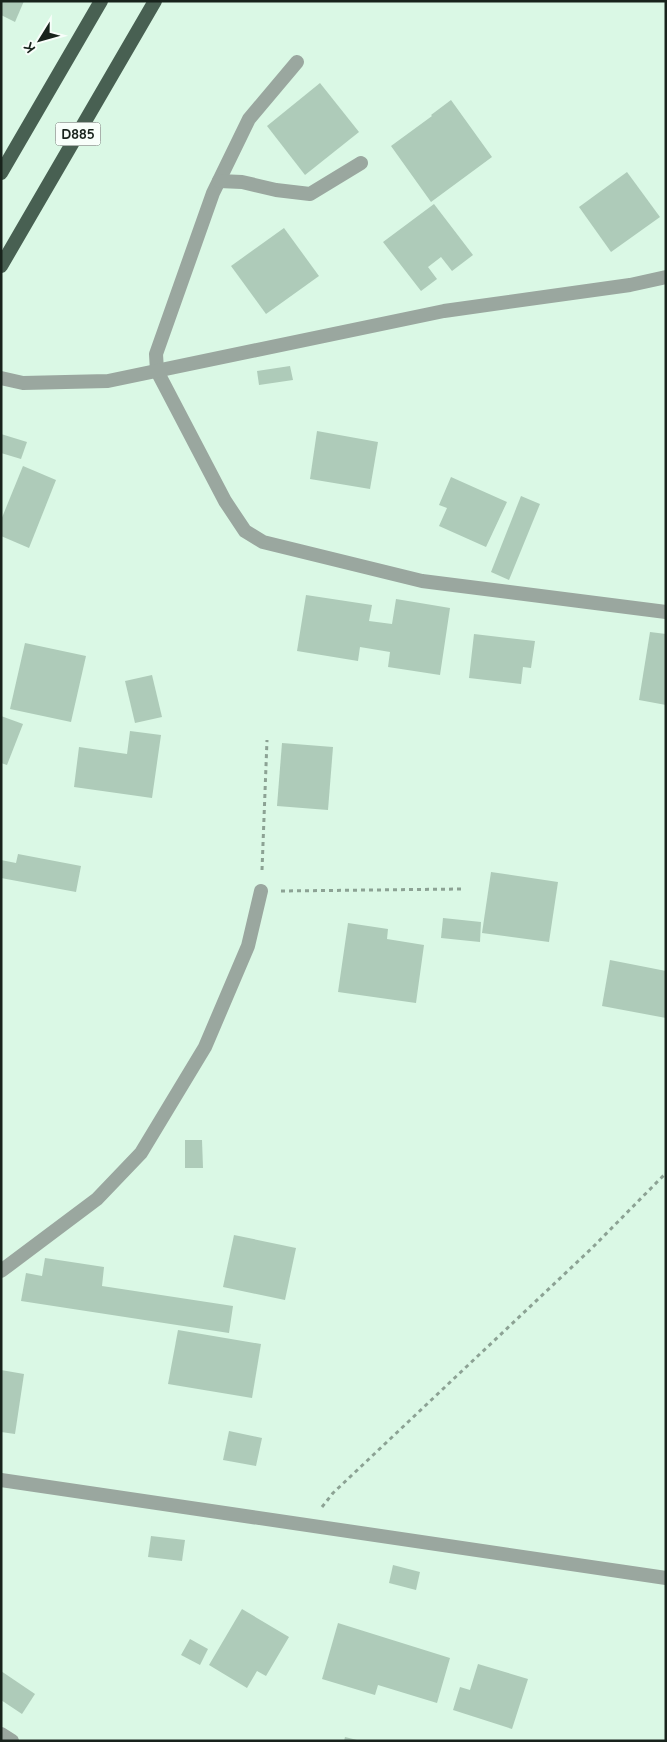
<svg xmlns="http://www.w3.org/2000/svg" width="667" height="1742" font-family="Quicksand,sans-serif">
<rect width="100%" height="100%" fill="#daf8e5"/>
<g fill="#aecbb9">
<polygon points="1,1 24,1 15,22 1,15"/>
<polygon points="320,83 359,132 305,175 267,126"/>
<polygon points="451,100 492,157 431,202 391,146 432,116 431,115"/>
<polygon points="627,172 660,217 611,252 579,207"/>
<polygon points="434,204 473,255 452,271 441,257 428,267 437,279 421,291 383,242"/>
<polygon points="284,228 319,276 266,314 231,266"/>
<polygon points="290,366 293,380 259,385 257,371"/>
<polygon points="317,431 378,442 370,489 310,479"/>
<polygon points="1,434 27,442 21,459 1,453"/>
<polygon points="23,466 56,480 29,548 1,536 1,520"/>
<polygon points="451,477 507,502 486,547 439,526 447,508 439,505"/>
<polygon points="521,496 540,504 509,580 491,572"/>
<polygon points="306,595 372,605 369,621 392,624 396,599 450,608 440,675 388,667 390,652 360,647 358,661 297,651"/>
<polygon points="650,632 666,634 666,705 639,700"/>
<polygon points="474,634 535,641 531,668 523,667 521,684 469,678"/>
<polygon points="25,643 86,656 71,722 10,709"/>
<polygon points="152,675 162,717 135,723 125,681"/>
<polygon points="1,716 23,724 7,765 1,763"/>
<polygon points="130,731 161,735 152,798 74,787 79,747 127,754"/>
<polygon points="282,743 333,747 328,810 277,806"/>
<polygon points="18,854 81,866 76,892 1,878 1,860 16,863"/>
<polygon points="491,872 558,882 549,942 482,933"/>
<polygon points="443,918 481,922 480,942 441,938"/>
<polygon points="348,923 388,929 387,939 424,945 416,1003 338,992"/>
<polygon points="610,960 666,971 666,1018 602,1006"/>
<polygon points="185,1140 202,1140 203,1168 185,1168"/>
<polygon points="234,1235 296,1248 285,1300 223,1287"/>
<polygon points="45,1258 104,1267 102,1286 233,1306 229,1333 21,1301 26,1273 42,1276"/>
<polygon points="178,1330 261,1344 252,1398 168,1384"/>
<polygon points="1,1370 24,1374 15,1434 1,1432"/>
<polygon points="229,1431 262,1438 256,1466 223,1460"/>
<polygon points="151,1536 185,1540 182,1561 148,1557"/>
<polygon points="393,1565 420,1572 416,1590 389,1583"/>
<polygon points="242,1609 289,1637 266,1676 257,1671 247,1688 209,1665"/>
<polygon points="338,1623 450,1658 437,1703 378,1685 375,1695 322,1679"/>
<polygon points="190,1639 208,1649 200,1665 181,1655"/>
<polygon points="478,1664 528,1679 512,1729 453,1710 460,1687 470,1690"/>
<polygon points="1,1671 35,1694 22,1714 1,1700"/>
<polygon points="345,1737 357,1740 357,1741 344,1741"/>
</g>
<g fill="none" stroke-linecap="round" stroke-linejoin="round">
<g stroke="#8ca294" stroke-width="3" stroke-dasharray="4 4" stroke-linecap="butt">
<polyline points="262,870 267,740"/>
<polyline points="281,891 461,889"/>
<polyline points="322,1507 333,1493 593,1247 666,1173"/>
</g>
<g stroke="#9aa79f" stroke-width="14">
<polyline points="297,62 249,119 213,193 156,354 157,371 225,501 245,531 263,542 422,581 666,612"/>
<polyline points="219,181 242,182 276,190 310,194 361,163"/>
</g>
<g stroke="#9aa79f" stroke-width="14">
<polyline points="1,378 23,383 108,381 444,311 630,285 666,277"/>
<polyline points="1,1271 97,1199 141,1153 205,1047 248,946 261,891"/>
<polyline points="1,1734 12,1741"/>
</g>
<polyline stroke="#9aa79f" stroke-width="14" points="1,1480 666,1578"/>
<g stroke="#486052" stroke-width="14">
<polyline points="1,173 101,1"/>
<polyline points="1,266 155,1"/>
</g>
</g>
<g text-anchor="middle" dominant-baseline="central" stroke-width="4" stroke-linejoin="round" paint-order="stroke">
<rect fill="#f8fefa" stroke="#5b655f" stroke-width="1" x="55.5" y="122.5" width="45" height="23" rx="4"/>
<g font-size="14" font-weight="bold" fill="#18231c">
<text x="78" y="134">D885</text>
</g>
</g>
<rect width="667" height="1742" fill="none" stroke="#18231c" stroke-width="5"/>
<g transform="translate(40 40) rotate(233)" stroke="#f8fefa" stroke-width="4" paint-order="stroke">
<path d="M0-4L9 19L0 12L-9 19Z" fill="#18231c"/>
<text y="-8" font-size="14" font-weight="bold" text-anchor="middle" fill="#18231c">K</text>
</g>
</svg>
